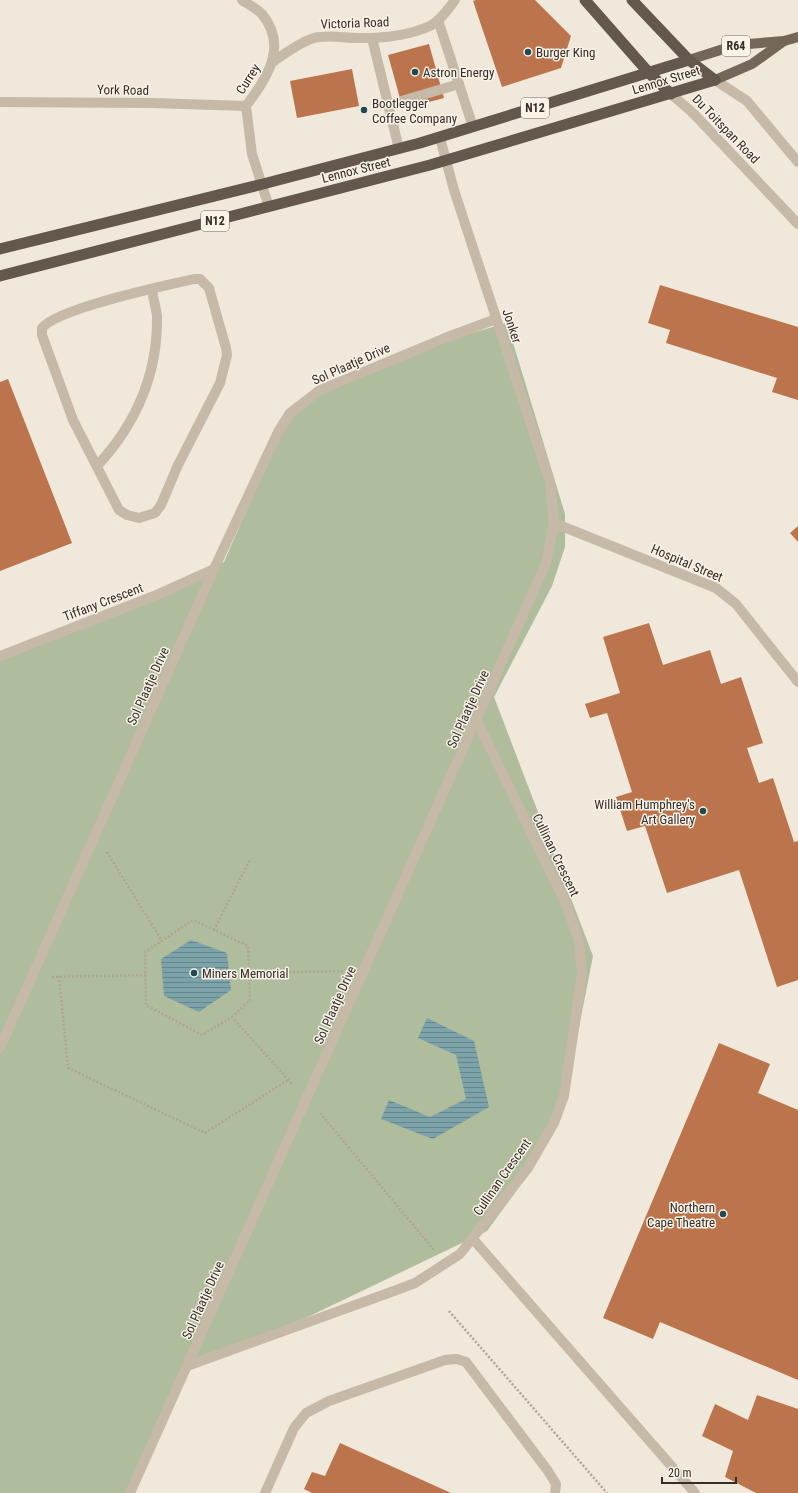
<svg xmlns="http://www.w3.org/2000/svg" width="798" height="1493" font-family="'Roboto Condensed',sans-serif">
<defs>
<pattern id="water-rules" width="6" height="5" patternUnits="userSpaceOnUse"><rect width="6" height="5" fill="#7da3aa"/><path d="M0 2.5h6" fill="none" stroke="#67858a"/></pattern>
</defs>
<rect width="100%" height="100%" fill="#efe8db"/>
<polygon fill="#afbd9d" points="507,323 565,514 565,547 552,586 494,697 593,956 562,1114 525,1179 487,1231 291,1325 187,1362 127,1493 0,1493 0,660 58,637 224,562 281,431 298,404 426,346"/>
<g fill="url(#water-rules)">
<polygon points="191,940 227,953 231,990 199,1012 164,996 161,959"/>
<polygon points="427,1018 474,1041 489,1107 433,1139 381,1119 389,1100 430,1117 466,1099 456,1055 418,1038"/>
</g>
<g fill="#bc744d">
<polygon points="476,0 535,0 571,36 561,68 502,87 473,1"/>
<polygon points="429,44 444,98 403,109 388,55"/>
<polygon points="352,69 359,106 297,118 290,81"/>
<polygon points="660,285 798,327 798,400 772,392 777,378 666,343 670,330 648,323"/>
<polygon points="8,379 72,543 0,571 0,382"/>
<polygon points="798,526 798,542 790,533"/>
<polygon points="649,623 663,665 710,650 721,684 741,677 763,743 747,748 759,783 773,778 794,842 798,841 798,980 777,987 739,870 667,893 645,826 627,831 616,797 632,792 607,713 590,718 585,704 620,693 603,637"/>
<polygon points="719,1043 770,1064 758,1093 798,1110 798,1380 660,1322 653,1339 603,1318"/>
<polygon points="757,1395 798,1409 798,1493 756,1493 725,1477 733,1451 702,1436 715,1404 748,1420"/>
<polygon points="340,1443 451,1493 312,1493 304,1489 312,1472 325,1476"/>
</g>
<g fill="none" stroke-linecap="round" stroke-linejoin="round">
<g stroke="#b2a493" stroke-width="2.5" stroke-dasharray="2 2" stroke-linecap="butt">
<polyline points="107,852 162,941"/>
<polyline points="214,930 250,860"/>
<polyline points="249,973 344,971"/>
<polyline points="59,976 68,1068 205,1133 288,1080"/>
<polyline points="52,977 145,975"/>
<polyline points="232,1017 250,1000 248,946 193,920 145,952 146,1005 202,1035 232,1017 293,1085"/>
<polyline points="320,1113 434,1250"/>
<polyline points="449,1311 607,1493"/>
</g>
<g stroke="#c6b9a8" stroke-width="10">
<polyline points="438,20 473,127"/>
<polyline points="372,38 399,149"/>
<path d="M274,61C286,53 300,42 314,38C331,34 346,39 363,38C384,38 410,35 430,26C440,21 448,9 455,0"/>
<polyline points="388,105 459,84"/>
<path d="M194,279H200L209,288L226,348L227,355L220,383L178,465L161,505L155,513L139,518L127,515L119,510L73,420L42,335V328C58,308 164,286 194,279Z"/>
<path d="M97,466C136,424 158,375 157,316C156,308 153,298 152,289"/>
<polyline points="473,1239 695,1493"/>
<polyline points="265,1493 294,1428 306,1413 329,1401 445,1360 457,1359 466,1362 548,1471 556,1484 555,1493"/>
</g>
<g stroke="#c6b9a8" stroke-width="10">
<path d="M242,0C248,4 257,9 262,14C289,47 266,79 246,106L252,154L269,207"/>
<polyline points="0,102 152,103 246,106"/>
<polyline points="554,523 716,588 736,604 798,682"/>
<polyline points="0,656 154,596 214,569"/>
<polyline points="0,1048 214,569 278,432 290,413 320,390 445,338 496,319"/>
<polyline points="187,1366 394,1291 415,1283 460,1254 528,1168 554,1123 564,1096 582,974 579,941 567,906 477,721"/>
<polyline points="130,1493 546,563 554,523 550,482 454,190 440,138"/>
</g>
<g stroke="#c6b9a8" stroke-width="10">
<polyline points="715,80 747,101 798,162"/>
<polyline points="671,94 693,113 798,224"/>
</g>
<g stroke="#75665a" stroke-width="10">
<polyline points="689,60 736,45 784,41 798,37"/>
<polyline points="715,80 752,64 784,41"/>
</g>
<g stroke="#64574d" stroke-width="11">
<polyline points="585,0 649,73 671,94"/>
<polyline points="632,0 689,60 715,80"/>
<polyline points="0,249 263,184 420,143 689,60"/>
<polyline points="0,276 430,165 715,80"/>
</g>
</g>
<g fill="#214952" stroke="#f8f2e7" stroke-width="1.5">
<circle cx="528" cy="52" r="4"/>
<circle cx="415" cy="72" r="4"/>
<circle cx="364" cy="110" r="4"/>
<circle cx="703" cy="811" r="4"/>
<circle cx="194" cy="973" r="4"/>
<circle cx="723" cy="1214" r="4"/>
</g>
<g text-anchor="middle" dominant-baseline="central" stroke-width="3" stroke-linejoin="round" paint-order="stroke">
<g fill="#f8f2e7" stroke="#6f6861" stroke-width="1">
<rect x="722" y="36" width="28" height="20" rx="3"/>
<rect x="521" y="98" width="28" height="20" rx="3"/>
<rect x="201" y="211" width="28" height="20" rx="3"/>
</g>
<g font-size="12" font-weight="bold" fill="#342d28">
<text x="736" y="46">R64</text>
<text x="535" y="108">N12</text>
<text x="215" y="221">N12</text>
</g>
<g font-size="13" fill="#342d28" stroke="#f8f2e7">
<text transform="translate(355 23) rotate(-2)">Victoria Road</text>
<text transform="translate(248 79) rotate(-58)">Currey</text>
<text transform="translate(666 80) rotate(-17)">Lennox Street</text>
<text transform="translate(123 90) rotate(1)">York Road</text>
<text transform="translate(726 129) rotate(46)">Du Toitspan Road</text>
<text transform="translate(356 170) rotate(-14)">Lennox Street</text>
<text transform="translate(512 326) rotate(72)">Jonker</text>
<text transform="translate(351 364) rotate(-24)">Sol Plaatje Drive</text>
<text transform="translate(687 563) rotate(23)">Hospital Street</text>
<text transform="translate(103 602) rotate(-21)">Tiffany Crescent</text>
<text transform="translate(148 686) rotate(-66)">Sol Plaatje Drive</text>
<text transform="translate(468 709) rotate(-66)">Sol Plaatje Drive</text>
<text transform="translate(556 855) rotate(64)">Cullinan Crescent</text>
<text transform="translate(335 1005) rotate(-66)">Sol Plaatje Drive</text>
<text transform="translate(502 1177) rotate(-55)">Cullinan Crescent</text>
<text transform="translate(203 1300) rotate(-66)">Sol Plaatje Drive</text>
</g>
<g font-size="13" fill="#342d28" stroke="#f8f2e7" text-anchor="start">
<text x="536" y="52">Burger King</text>
<text x="423" y="72">Astron Energy</text>
<text x="372" y="103">Bootlegger<tspan x="372" dy="15">Coffee Company</tspan></text>
<text x="695" y="804" text-anchor="end">William Humphrey's<tspan x="695" dy="15">Art Gallery</tspan></text>
<text x="202" y="973">Miners Memorial</text>
<text x="715" y="1207" text-anchor="end">Northern<tspan x="715" dy="15">Cape Theatre</tspan></text>
</g>
</g>
<path d="M662 1477v6h74v-6" fill="none" stroke="#342d28" stroke-width="2"/>
<text x="668" y="1477" font-size="12" fill="#342d28" stroke="#f8f2e7" stroke-width="3" paint-order="stroke">20 m</text>
</svg>
